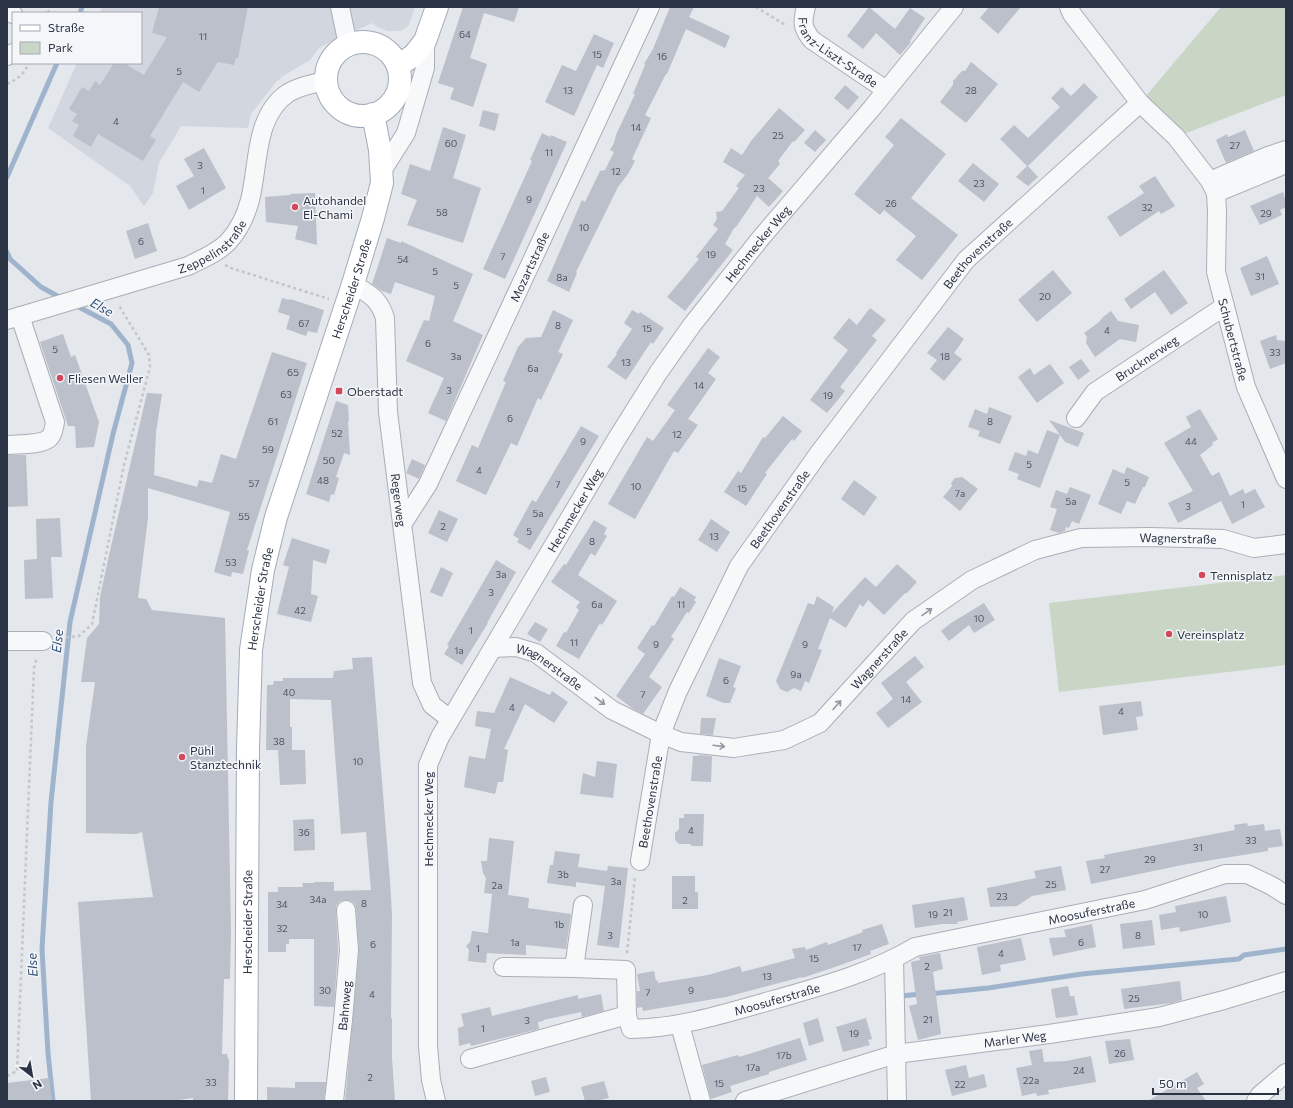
<svg xmlns="http://www.w3.org/2000/svg" width="1293" height="1108" font-family="Commissioner,sans-serif">
<rect width="100%" height="100%" fill="#e4e7ec"/>
<polygon fill="#d2d6de" points="102,7 415,7 410,22 407,27 401,31 388,31 377,27 372,23 320,47 310,60 283,76 276,82 251,114 248,128 181,126 159,163 153,193 144,206 130,186 48,128 77,63 141,63 141,13 99,13"/>
<g fill="#c9d6c5">
<polygon points="1221,7 1286,7 1286,95 1176,137 1140,103"/>
<polygon points="1286,575 1286,665 1059,692 1049,603"/>
</g>
<g fill="none" stroke-linecap="round" stroke-linejoin="round">
<g stroke="#9fb4cc" stroke-width="5">
<polyline points="80,13 82,7"/>
<polyline points="7,177 57,63"/>
<polyline points="7,252 10,259 41,287 63,299"/>
<polyline points="929,994 988,988 1082,974 1239,959 1244,955 1286,949"/>
<polyline points="901,996 921,994"/>
<polyline points="53,1101 48,1053 42,949 51,802 70,622 113,434 132,363 128,345 111,324 75,305"/>
</g>
</g>
<g fill="#bbc0ca">
<polygon points="159,7 248,7 238,58 236,58 234,65 218,62 199,92 183,82 150,136 156,140 143,161 98,134 91,147 73,136 79,125 72,121 77,114 69,109 82,87 89,91 95,81 100,85 114,63 124,63 144,75 167,37 152,33"/>
<polygon points="463,7 519,7 514,22 484,13 470,58 487,64 473,107 450,99 454,88 438,83"/>
<polygon points="670,7 694,7 689,17 730,36 725,48 686,29 667,74 666,74 645,115 651,118 632,159 635,161 628,174 618,187 576,272 577,273 569,292 547,281 582,200 585,202 600,171 605,170 614,152 610,150 614,143 616,135 635,94 633,94 645,65 644,64 653,49"/>
<polygon points="869,7 895,29 910,8 925,18 910,41 911,42 900,55 876,33 863,49 847,36"/>
<polygon points="989,7 1021,7 998,34 980,18"/>
<polygon points="594,34 614,43 603,68 597,65 574,116 545,102 562,65 576,71"/>
<polygon points="971,62 998,84 966,123 940,102 953,85 953,81 962,71 965,71"/>
<polygon points="1084,83 1098,97 1028,166 1038,177 1028,186 1016,177 1027,166 1000,139 1014,125 1028,138 1060,107 1051,98 1062,87 1071,96"/>
<polygon points="845,85 859,97 848,110 834,98"/>
<polygon points="779,108 805,130 794,142 793,141 778,161 780,164 768,178 783,191 769,207 757,196 736,227 734,228 725,244 733,250 685,311 667,297 699,259 696,257 718,229 713,225 717,219 716,212 722,211 739,188 736,186 745,175 723,162 731,148 742,155 751,141"/>
<polygon points="483,110 499,114 495,131 479,126"/>
<polygon points="901,118 946,154 911,198 958,235 922,280 896,260 916,236 884,210 880,215 854,194 894,145 885,137"/>
<polygon points="443,127 466,135 453,178 481,188 463,243 407,225 417,200 401,194 410,164 430,171"/>
<polygon points="815,130 826,140 815,152 804,143"/>
<polygon points="1245,130 1254,151 1226,163 1216,140 1227,134 1228,137"/>
<polygon points="542,133 550,137 551,135 567,142 505,279 483,269 532,161 530,160"/>
<polygon points="204,148 226,188 189,210 176,186 194,176 184,159"/>
<polygon points="973,163 999,184 984,202 958,181"/>
<polygon points="1155,176 1175,206 1161,214 1159,211 1120,237 1107,217 1144,193 1139,186"/>
<polygon points="1283,192 1286,202 1286,207 1280,210 1282,215 1260,225 1250,206"/>
<polygon points="315,193 317,245 295,239 298,226 266,222 265,197 290,195 290,194"/>
<polygon points="148,223 157,251 135,259 126,231"/>
<polygon points="387,238 401,243 401,241 473,274 453,321 483,335 446,421 428,413 444,378 406,361 424,320 429,321 435,296 395,282 391,294 382,291 372,284"/>
<polygon points="1267,256 1279,284 1251,296 1240,268"/>
<polygon points="1053,270 1072,293 1037,322 1018,300"/>
<polygon points="1164,270 1188,303 1171,315 1155,292 1131,309 1124,299"/>
<polygon points="282,298 289,300 290,299 324,310 317,333 308,331 306,336 286,329 290,316 278,312"/>
<polygon points="870,308 886,320 872,336 877,340 840,387 845,391 827,413 810,400 848,350 833,338 849,318 857,325"/>
<polygon points="553,310 573,320 558,352 563,354 541,400 538,398 517,446 511,443 486,495 456,481 472,445 478,448 506,382 503,381 518,347 526,338 541,337"/>
<polygon points="632,310 639,314 640,312 664,328 653,344 651,342 626,380 607,367 617,354 616,353 632,329 624,323"/>
<polygon points="1111,311 1118,321 1139,325 1136,342 1120,339 1095,357 1086,343 1087,337 1084,333 1099,322 1103,317"/>
<polygon points="948,327 964,339 954,353 962,359 944,381 930,369 937,360 927,353"/>
<polygon points="63,334 71,357 75,355 99,422 94,447 76,448 75,426 68,426 40,342"/>
<polygon points="1276,335 1277,340 1286,341 1286,363 1270,369 1260,341"/>
<polygon points="708,348 720,357 708,373 716,379 688,419 698,425 678,453 674,451 635,519 608,504 647,437 653,441 675,410 667,405"/>
<polygon points="272,352 307,363 247,550 249,551 243,574 232,572 231,577 214,572 230,512 148,488 148,518 138,598 146,599 152,610 225,618 231,931 230,979 224,979 222,1054 227,1054 228,1059 229,1059 228,1101 193,1101 193,1098 172,1101 91,1101 78,902 153,897 142,832 136,834 86,833 86,746 95,682 81,682 87,638 99,624 100,597 109,555 147,393 162,394 156,432 154,475 197,487 199,480 212,483 221,454 236,459"/>
<polygon points="1081,359 1090,371 1078,380 1069,367"/>
<polygon points="1050,364 1064,383 1037,403 1018,377 1030,368 1034,375"/>
<polygon points="336,401 348,405 349,421 348,421 350,455 344,453 336,477 339,478 334,495 331,494 329,502 306,494"/>
<polygon points="989,407 1012,416 1000,444 978,436 980,431 968,427 975,409 987,414"/>
<polygon points="1200,409 1218,439 1212,443 1213,445 1200,455 1212,476 1219,472 1230,496 1243,489 1245,494 1255,489 1265,507 1232,524 1221,501 1178,523 1168,503 1193,491 1164,443 1191,427 1186,417"/>
<polygon points="783,416 802,431 794,441 792,439 765,473 767,474 746,506 724,492 738,471 741,473 763,437 765,438"/>
<polygon points="1049,420 1084,433 1078,447 1065,442 1060,435 1040,488 1017,479 1019,474 1008,470 1015,452 1026,456 1028,450 1038,454 1047,430 1060,435"/>
<polygon points="581,426 599,436 530,550 517,542 519,539 513,535 532,500 536,502"/>
<polygon points="7,455 26,455 28,506 7,507"/>
<polygon points="412,459 425,465 419,479 406,473"/>
<polygon points="1127,467 1149,477 1145,487 1143,487 1135,504 1127,501 1121,514 1098,504 1113,469 1124,474"/>
<polygon points="962,477 978,489 960,511 943,497 952,486 951,483 955,478"/>
<polygon points="854,480 877,497 864,516 841,499"/>
<polygon points="1070,487 1091,495 1079,524 1072,521 1069,528 1066,527 1065,531 1059,533 1050,530 1057,509 1050,507 1056,490 1067,494"/>
<polygon points="439,510 458,519 447,542 428,533"/>
<polygon points="60,518 62,557 51,557 53,598 25,599 24,560 37,559 36,519"/>
<polygon points="711,519 730,532 717,552 698,540"/>
<polygon points="594,520 607,528 604,534 607,536 595,556 591,553 578,575 617,601 602,625 600,623 579,659 556,646 564,632 566,633 579,610 576,607 580,602 551,582 564,564 566,565"/>
<polygon points="292,538 330,550 326,564 313,560 311,594 318,596 311,622 277,614 289,567 283,565"/>
<polygon points="496,560 516,572 487,623 488,623 462,665 444,654 449,646 447,645"/>
<polygon points="897,564 917,582 906,594 905,593 884,615 868,600 863,607 860,604 846,628 830,618 818,649 822,650 809,683 805,681 801,691 794,688 787,692 780,689 776,681 808,603 814,605 817,596 834,607 832,613 865,577 876,587"/>
<polygon points="441,567 453,573 442,597 430,592"/>
<polygon points="680,587 696,597 694,600 696,602 689,613 687,612 671,637 674,639 649,677 662,687 643,714 632,708 616,696 645,654 637,648 652,625 654,626 672,596 674,597"/>
<polygon points="984,603 995,620 974,633 969,625 949,641 941,631 951,623"/>
<polygon points="535,622 548,629 540,642 527,634"/>
<polygon points="915,656 924,667 906,682 922,702 888,728 876,713 893,699 881,683"/>
<polygon points="372,657 390,881 392,915 391,1018 392,1018 392,1058 395,1101 345,1101 359,951 356,909 355,904 351,901 346,900 340,901 336,906 336,911 338,950 334,1007 314,1006 314,939 289,939 289,944 286,944 286,952 268,952 268,892 278,892 278,887 303,887 302,883 314,883 314,882 334,882 334,891 371,890 366,832 341,834 331,700 290,699 290,727 292,727 292,750 305,750 306,784 280,785 278,750 266,750 267,685 273,685 274,681 283,681 283,678 333,678 334,671 353,669 352,658"/>
<polygon points="719,658 741,666 733,687 736,688 730,703 724,703 706,696"/>
<polygon points="510,677 550,695 552,691 568,702 554,723 525,704 504,749 508,750 503,782 498,782 495,794 464,787 469,756 485,759 491,729 475,726 477,711 494,713"/>
<polygon points="1141,701 1143,716 1136,717 1138,730 1103,735 1099,706"/>
<polygon points="701,718 716,718 713,735 700,734"/>
<polygon points="698,755 712,756 711,782 691,781 693,756 698,756"/>
<polygon points="597,761 617,764 613,798 580,794 583,773 595,777"/>
<polygon points="684,814 704,814 703,846 692,846 690,844 679,844 675,840 675,833 679,829 679,818 684,818"/>
<polygon points="314,819 315,850 294,851 293,820"/>
<polygon points="1247,823 1248,826 1264,824 1265,831 1280,829 1283,846 1268,848 1268,851 1187,864 1091,884 1086,861 1105,858 1104,855 1130,850 1235,830 1234,825"/>
<polygon points="489,838 514,841 508,895 529,898 528,908 571,914 566,949 526,945 526,955 487,953 486,963 468,961 469,950 466,946 470,942 472,931 488,933 492,894 484,893 486,878 483,873 481,861 487,861"/>
<polygon points="555,851 580,854 578,867 607,871 608,866 628,868 619,948 597,945 605,886 576,882 576,887 547,883 550,865 553,865"/>
<polygon points="1061,866 1066,890 1032,896 1017,906 990,907 987,888 1036,878 1034,871"/>
<polygon points="672,876 695,876 695,892 698,892 698,909 672,909"/>
<polygon points="1226,896 1231,922 1180,932 1179,927 1161,930 1159,915 1176,912 1175,906"/>
<polygon points="964,897 968,920 957,922 958,924 942,924 915,928 912,905"/>
<polygon points="1152,920 1155,945 1123,949 1120,924"/>
<polygon points="882,924 889,944 870,951 871,954 835,967 802,978 802,977 726,997 643,1011 642,1007 637,1008 637,991 640,991 637,974 654,971 656,981 658,980 658,983 708,975 740,966 742,972 795,958 792,949 805,947 806,950 827,942 828,945 863,932 862,930"/>
<polygon points="1092,924 1096,947 1053,956 1049,938 1066,937 1064,930"/>
<polygon points="1021,938 1026,960 1000,965 1001,971 982,975 977,947"/>
<polygon points="940,953 943,969 933,972 941,1034 918,1040 909,1006 917,1004 911,962 920,960 919,957"/>
<polygon points="1180,981 1182,1000 1172,1003 1124,1009 1121,989"/>
<polygon points="1068,986 1070,996 1074,996 1078,1015 1056,1018 1051,989"/>
<polygon points="601,994 604,1011 582,1017 581,1012 543,1020 544,1021 538,1022 539,1029 471,1046 470,1043 459,1046 458,1028 464,1026 461,1014 490,1007 492,1016 578,995 578,999"/>
<polygon points="818,1018 824,1041 809,1046 803,1023"/>
<polygon points="866,1018 872,1039 868,1040 870,1045 843,1052 836,1027"/>
<polygon points="800,1038 807,1060 769,1072 769,1074 730,1086 732,1092 711,1099 702,1065 738,1055 739,1057"/>
<polygon points="1130,1039 1134,1060 1109,1064 1105,1041"/>
<polygon points="1042,1049 1044,1062 1066,1061 1091,1056 1096,1082 1048,1090 1049,1094 1037,1096 1036,1093 1022,1096 1016,1068 1032,1065 1029,1051"/>
<polygon points="966,1065 969,1078 984,1074 987,1087 952,1096 945,1070"/>
<polygon points="1197,1072 1204,1084 1197,1088 1206,1101 1148,1101"/>
<polygon points="546,1077 550,1092 535,1096 531,1081"/>
<polygon points="49,1078 52,1101 7,1101 7,1083"/>
<polygon points="604,1081 609,1098 596,1101 585,1101 581,1087"/>
<polygon points="295,1082 326,1082 324,1101 267,1101 267,1087 295,1088"/>
</g>
<g fill="none" stroke-linecap="round" stroke-linejoin="round">
<defs>
<g id="minor">
<polyline points="340,7 348,45"/>
<path id="s1" d="M806,7C802,22 802,28 812,40L886,90"/>
<path id="s2" d="M1069,7L1072,14L1140,103L1176,137L1210,181L1216,193L1217,212L1216,272L1246,387L1286,479"/>
<polyline points="7,12 13,14"/>
<polyline points="7,56 13,53"/>
<polyline points="382,171 406,133 425,68 425,41"/>
<polyline points="1210,181 1268,156 1286,150"/>
<polyline points="1216,193 1286,164"/>
<path id="s3" d="M353,284C369,294 379,298 385,318L388,412L422,683L432,705L450,719"/>
<path id="s4" d="M7,320L188,266C202,259 217,253 228,242C239,230 246,215 250,200C259,165 254,116 288,93C299,86 313,84 325,81"/>
<path id="s5" d="M1076,418L1095,392L1225,306"/>
<path d="M7,445C17,444 40,445 48,439C53,436 54,427 55,422L20,316"/>
<path id="s6" d="M403,523L428,484L650,7"/>
<polyline points="7,641 43,641"/>
<path id="s7" d="M493,648L516,647L536,653L612,710L661,734L681,742L734,748L784,740L820,723L913,621L972,580L1035,550L1081,538L1150,537L1223,539L1254,548L1286,544"/>
<path id="s8" d="M640,861L661,734L678,691L739,566L819,453L966,260L1140,103"/>
<polyline points="894,959 897,1101"/>
<polyline points="503,967 574,968 583,905"/>
<path id="s9" d="M627,1015L631,1029C680,1028 727,1013 773,1000C822,986 871,973 915,947L1145,900L1225,874H1247L1272,886L1286,895"/>
<polyline points="680,1025 701,1101"/>
<polyline points="470,1059 627,1015 626,970 574,968"/>
<path id="s10" d="M334,1101L343,1020L349,950L346,910"/>
<path id="s11" d="M436,1101L431,1080L428,1046V765L440,737L616,440L658,373L692,325L760,239L872,108L954,7"/>
<path id="s12" d="M745,1101L896,1054L1049,1034L1159,1017L1224,1000L1286,981"/>
<polyline points="1256,1101 1260,1095 1286,1073"/>
</g>
<g id="major">
<circle cx="363" cy="79" r="37"/>
<polyline points="398,66 414,55 425,41 437,7"/>
<path id="s13" d="M246,1101L248,747L251,650L263,570L276,517L353,284L373,218L382,183L380,150L373,114"/>
</g>
</defs>
<use href="#minor" stroke="#a9aeb7" stroke-width="20"/>
<use href="#major" stroke="#a3abb8" stroke-width="24"/>
<g stroke="#c2c5cb" stroke-width="2.5" stroke-dasharray="3 3" stroke-linecap="butt">
<polyline points="756,7 787,26"/>
<polyline points="48,13 50,7"/>
<path d="M7,84C18,79 24,74 29,63"/>
<polyline points="225,265 231,268 329,299"/>
<polyline points="60,638 79,636 92,624 124,465 150,367 149,355 118,304"/>
<polyline points="627,953 635,876"/>
<polyline points="7,1076 17,1071 34,668 37,657"/>
</g>
<use href="#minor" stroke="#f7f8fa" stroke-width="18"/>
<use href="#major" stroke="#fff" stroke-width="22"/>
</g>
<defs><path id="oneway-shaft" d="M-6 0H5M1.5-3L5.5 0L1.5 3" fill="none" stroke-width="1.6" stroke-linecap="round" stroke-linejoin="round"/></defs>
<g stroke="#9196a0">
<use href="#oneway-shaft" transform="translate(927 612) rotate(-35)"/>
<use href="#oneway-shaft" transform="translate(600 701) rotate(37)"/>
<use href="#oneway-shaft" transform="translate(837 705) rotate(-48)"/>
<use href="#oneway-shaft" transform="translate(719 746) rotate(7)"/>
</g>
<g fill="#d1495b" stroke="#f4f6f9" stroke-width="1.5">
<circle cx="295" cy="207" r="4"/>
<circle cx="60" cy="378" r="4"/>
<rect x="335" y="387" width="8" height="8" rx="2"/>
<circle cx="1202" cy="575" r="4"/>
<circle cx="1169" cy="634" r="4"/>
<circle cx="182" cy="757" r="4"/>
</g>
<g text-anchor="middle" dominant-baseline="central" stroke-width="3" stroke-linejoin="round" paint-order="stroke">
<g font-size="10" fill="#4f5766">
<text x="465" y="34">64</text>
<text x="203" y="36">11</text>
<text x="597" y="54">15</text>
<text x="662" y="56">16</text>
<text x="179" y="71">5</text>
<text x="568" y="90">13</text>
<text x="971" y="90">28</text>
<text x="116" y="121">4</text>
<text x="636" y="127">14</text>
<text x="778" y="135">25</text>
<text x="451" y="143">60</text>
<text x="1235" y="145">27</text>
<text x="549" y="152">11</text>
<text x="200" y="165">3</text>
<text x="616" y="171">12</text>
<text x="979" y="183">23</text>
<text x="759" y="188">23</text>
<text x="203" y="190">1</text>
<text x="529" y="199">9</text>
<text x="891" y="203">26</text>
<text x="1147" y="207">32</text>
<text x="442" y="212">58</text>
<text x="1266" y="213">29</text>
<text x="584" y="227">10</text>
<text x="141" y="241">6</text>
<text x="711" y="254">19</text>
<text x="503" y="256">7</text>
<text x="403" y="259">54</text>
<text x="435" y="271">5</text>
<text x="1260" y="276">31</text>
<text x="562" y="277">8a</text>
<text x="456" y="285">5</text>
<text x="1045" y="296">20</text>
<text x="304" y="323">67</text>
<text x="558" y="325">8</text>
<text x="647" y="328">15</text>
<text x="1107" y="330">4</text>
<text x="428" y="343">6</text>
<text x="55" y="349">5</text>
<text x="1275" y="352">33</text>
<text x="456" y="356">3a</text>
<text x="945" y="356">18</text>
<text x="626" y="362">13</text>
<text x="533" y="368">6a</text>
<text x="293" y="372">65</text>
<text x="699" y="385">14</text>
<text x="449" y="390">3</text>
<text x="286" y="394">63</text>
<text x="828" y="395">19</text>
<text x="510" y="418">6</text>
<text x="273" y="421">61</text>
<text x="990" y="421">8</text>
<text x="337" y="433">52</text>
<text x="677" y="434">12</text>
<text x="583" y="441">9</text>
<text x="1191" y="441">44</text>
<text x="268" y="449">59</text>
<text x="329" y="460">50</text>
<text x="1029" y="464">5</text>
<text x="479" y="470">4</text>
<text x="323" y="480">48</text>
<text x="1127" y="482">5</text>
<text x="254" y="483">57</text>
<text x="558" y="484">7</text>
<text x="636" y="486">10</text>
<text x="742" y="488">15</text>
<text x="960" y="493">7a</text>
<text x="1071" y="501">5a</text>
<text x="1243" y="504">1</text>
<text x="1188" y="506">3</text>
<text x="538" y="513">5a</text>
<text x="244" y="516">55</text>
<text x="443" y="526">2</text>
<text x="529" y="531">5</text>
<text x="714" y="536">13</text>
<text x="592" y="541">8</text>
<text x="231" y="562">53</text>
<text x="501" y="574">3a</text>
<text x="491" y="592">3</text>
<text x="597" y="604">6a</text>
<text x="681" y="604">11</text>
<text x="300" y="610">42</text>
<text x="979" y="618">10</text>
<text x="471" y="630">1</text>
<text x="574" y="642">11</text>
<text x="656" y="644">9</text>
<text x="805" y="644">9</text>
<text x="459" y="650">1a</text>
<text x="796" y="674">9a</text>
<text x="726" y="680">6</text>
<text x="289" y="692">40</text>
<text x="643" y="694">7</text>
<text x="906" y="699">14</text>
<text x="512" y="707">4</text>
<text x="1121" y="711">4</text>
<text x="279" y="741">38</text>
<text x="358" y="761">10</text>
<text x="691" y="830">4</text>
<text x="304" y="832">36</text>
<text x="1251" y="840">33</text>
<text x="1198" y="847">31</text>
<text x="1150" y="859">29</text>
<text x="1105" y="869">27</text>
<text x="563" y="874">3b</text>
<text x="616" y="881">3a</text>
<text x="1051" y="884">25</text>
<text x="497" y="885">2a</text>
<text x="1002" y="896">23</text>
<text x="318" y="899">34a</text>
<text x="685" y="900">2</text>
<text x="364" y="903">8</text>
<text x="282" y="904">34</text>
<text x="948" y="912">21</text>
<text x="933" y="914">19</text>
<text x="1203" y="914">10</text>
<text x="559" y="924">1b</text>
<text x="282" y="928">32</text>
<text x="610" y="935">3</text>
<text x="1138" y="935">8</text>
<text x="515" y="942">1a</text>
<text x="1081" y="942">6</text>
<text x="373" y="944">6</text>
<text x="857" y="947">17</text>
<text x="478" y="948">1</text>
<text x="1001" y="953">4</text>
<text x="814" y="958">15</text>
<text x="927" y="966">2</text>
<text x="767" y="976">13</text>
<text x="325" y="990">30</text>
<text x="691" y="990">9</text>
<text x="648" y="992">7</text>
<text x="372" y="994">4</text>
<text x="1134" y="998">25</text>
<text x="928" y="1019">21</text>
<text x="527" y="1020">3</text>
<text x="483" y="1028">1</text>
<text x="854" y="1033">19</text>
<text x="1120" y="1053">26</text>
<text x="784" y="1055">17b</text>
<text x="753" y="1067">17a</text>
<text x="1079" y="1070">24</text>
<text x="370" y="1077">2</text>
<text x="1031" y="1080">22a</text>
<text x="211" y="1082">33</text>
<text x="719" y="1083">15</text>
<text x="960" y="1084">22</text>
</g>
<g font-size="12" fill="#2b3445" stroke="#f4f6f9">
<text stroke="none"><textPath href="#s1" startOffset="62">Franz-Liszt-Straße</textPath></text>
<text stroke="none"><textPath href="#s4" startOffset="220">Zeppelinstraße</textPath></text>
<text stroke="none"><textPath href="#s11" startOffset="955">Hechmecker Weg</textPath></text>
<text stroke="none"><textPath href="#s8" startOffset="708">Beethovenstraße</textPath></text>
<text stroke="none"><textPath href="#s6" startOffset="286">Mozartstraße</textPath></text>
<text stroke="none"><textPath href="#s13" startOffset="827">Herscheider Straße</textPath></text>
<text stroke="none"><textPath href="#s2" startOffset="387">Schubertstraße</textPath></text>
<text stroke="none"><textPath href="#s5" startOffset="94">Brucknerweg</textPath></text>
<text stroke="none"><textPath href="#s3" startOffset="231">Regerweg</textPath></text>
<text stroke="none"><textPath href="#s8" startOffset="384">Beethovenstraße</textPath></text>
<text stroke="none"><textPath href="#s11" startOffset="631">Hechmecker Weg</textPath></text>
<text stroke="none"><textPath href="#s7" startOffset="783">Wagnerstraße</textPath></text>
<text stroke="none"><textPath href="#s13" startOffset="503">Herscheider Straße</textPath></text>
<text stroke="none"><textPath href="#s7" startOffset="446">Wagnerstraße</textPath></text>
<text stroke="none"><textPath href="#s7" startOffset="62">Wagnerstraße</textPath></text>
<text stroke="none"><textPath href="#s8" startOffset="60">Beethovenstraße</textPath></text>
<text transform="translate(428 819) rotate(-90)">Hechmecker Weg</text>
<text stroke="none"><textPath href="#s9" startOffset="492">Moosuferstraße</textPath></text>
<text stroke="none"><textPath href="#s13" startOffset="179">Herscheider Straße</textPath></text>
<text stroke="none"><textPath href="#s9" startOffset="164">Moosuferstraße</textPath></text>
<text stroke="none"><textPath href="#s10" startOffset="96">Bahnweg</textPath></text>
<text stroke="none"><textPath href="#s12" startOffset="278">Marler Weg</textPath></text>
</g>
<g font-size="12" fill="#2b3445" stroke="#f4f6f9" text-anchor="start">
<text x="303" y="200">Autohandel<tspan x="303" dy="14">El-Chami</tspan></text>
<text x="68" y="378">Fliesen Weller</text>
<text x="347" y="391">Oberstadt</text>
<text x="1210" y="575">Tennisplatz</text>
<text x="1177" y="634">Vereinsplatz</text>
<text x="190" y="750">Pühl<tspan x="190" dy="14">Stanztechnik</tspan></text>
</g>
<g font-size="13" font-style="italic" fill="#34527a" stroke="#f4f6f9">
<text transform="translate(102 307) rotate(29)">Else</text>
<text transform="translate(57 641) rotate(-84)">Else</text>
<text transform="translate(32 965) rotate(-94)">Else</text>
</g>
</g>
<rect width="1293" height="1108" fill="none" stroke="#2b3445" stroke-width="16"/>
<rect x="12" y="12" width="130" height="52" fill="#f4f6f9" stroke="#a4a8b1"/>
<rect x="20" y="25" width="20" height="6" fill="#ffffff" stroke="#a4a8b1"/>
<text x="48" y="32" font-size="12" fill="#2b3445">Straße</text>
<rect x="20" y="42" width="20" height="12" fill="#c9d6c5" stroke="#a4a8b1"/>
<text x="48" y="52" font-size="12" fill="#2b3445">Park</text>
<g transform="translate(32 1076) rotate(149)" stroke="#f4f6f9" stroke-width="3" paint-order="stroke">
<path d="M0-3L7 15L0 10L-7 15Z" fill="#2b3445"/>
<text y="-6" font-size="11" font-weight="bold" text-anchor="middle" fill="#2b3445">N</text>
</g>
<path d="M1153 1088v6h125v-6" fill="none" stroke="#2b3445" stroke-width="2"/>
<text x="1159" y="1088" font-size="12" fill="#2b3445" stroke="#f4f6f9" stroke-width="3" paint-order="stroke">50 m</text>
</svg>
